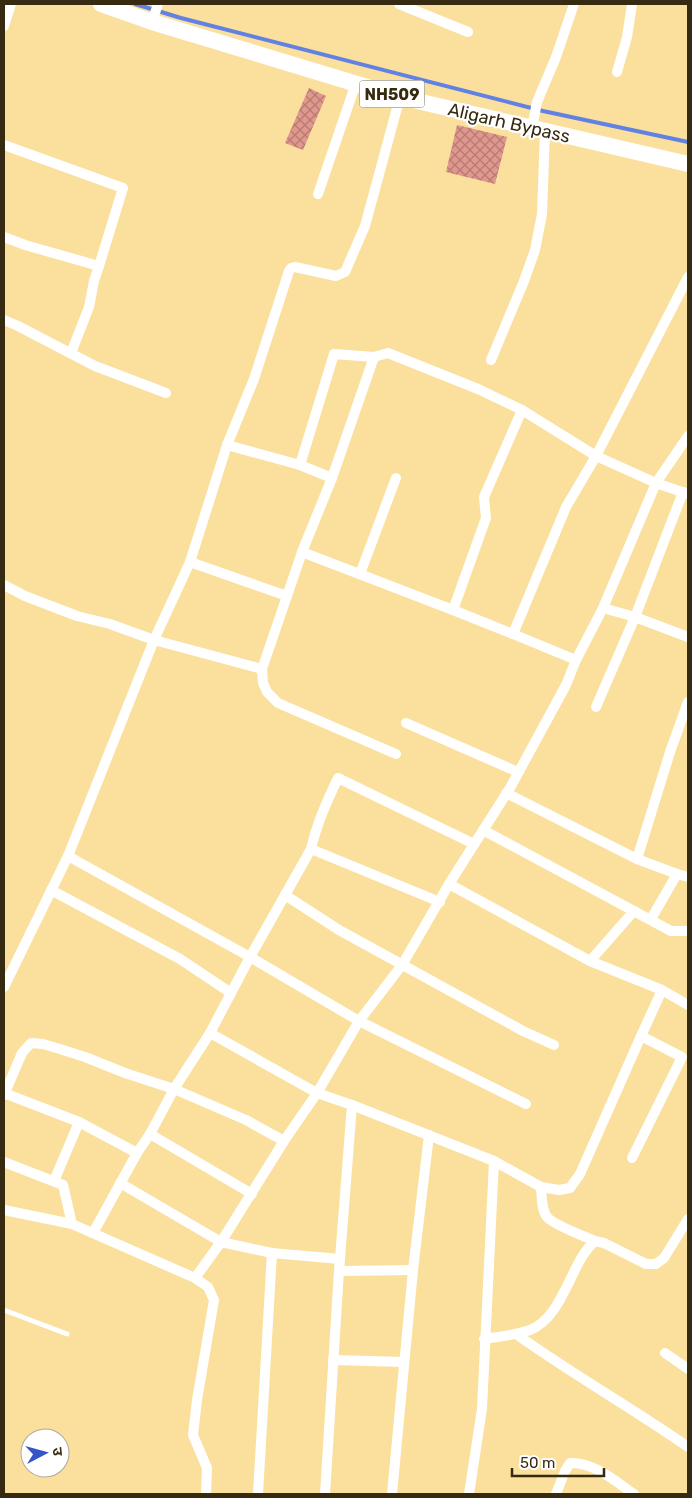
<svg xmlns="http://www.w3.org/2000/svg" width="692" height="1498" font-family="Rubik,'Noto Sans Devanagari',sans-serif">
<defs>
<pattern id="building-cross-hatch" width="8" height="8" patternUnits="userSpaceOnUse" patternTransform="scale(1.25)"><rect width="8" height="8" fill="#e0978e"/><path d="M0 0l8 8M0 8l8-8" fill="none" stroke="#b67b73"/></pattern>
</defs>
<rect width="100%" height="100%" fill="#fbdf9d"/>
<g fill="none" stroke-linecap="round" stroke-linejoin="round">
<polyline stroke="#6182e3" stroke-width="4" points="135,4 181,18 543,111 688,142"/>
</g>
<g fill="url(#building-cross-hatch)">
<polygon points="309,88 326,96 303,150 285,143"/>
<polygon points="457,125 507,137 495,184 446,172"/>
</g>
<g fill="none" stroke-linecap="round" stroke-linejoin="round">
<polyline stroke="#fff" stroke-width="5" points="4,1310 67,1334"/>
<g stroke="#fff" stroke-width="10">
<polyline points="399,4 468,32"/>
<polyline points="152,22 158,4"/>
<polyline points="4,26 11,4"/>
<polyline points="617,72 627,37 632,4"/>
<polyline points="532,128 537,102 556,57 574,4"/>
<polyline points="4,145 123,188 99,266 25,245 4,237"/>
<polyline points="318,194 356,83"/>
<polyline points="4,320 18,326 95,366 166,393"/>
<polyline points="71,353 89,307 94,281 99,266"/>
<polyline points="491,360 524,281 535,250 542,214 545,131"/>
<polyline points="227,445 300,465"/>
<polyline points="332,478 374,357"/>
<polyline points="683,492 635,617 688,637"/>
<polyline points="302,552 453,610 486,518 484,497 522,410"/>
<polyline points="190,562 287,596 262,669 263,683 267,692 278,703 396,754"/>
<polyline points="360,574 396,478"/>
<polyline points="4,585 25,596 77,616 110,624 154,640 262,669"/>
<polyline points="287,596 302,552 332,478 300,465 334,354 374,357 388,353 478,389 522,410 596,456 656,483 688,494"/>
<polyline points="453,610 513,634"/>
<polyline points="576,660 513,634 566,507 596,456 688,277"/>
<polyline points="596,707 635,617 603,608"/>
<polyline points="406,723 518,772"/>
<polyline points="506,793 637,859 677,874"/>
<polyline points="483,830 671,931 688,931"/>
<path d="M311,849C317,823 327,801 338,778L474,844"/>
<polyline points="68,856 250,957 359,1021 526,1104"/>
<polyline points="637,859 670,752 688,702"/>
<polyline points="449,884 590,961"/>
<polyline points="51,890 180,959 231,993"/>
<polyline points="285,895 339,930 523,1031 554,1045"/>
<polyline points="651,919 677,874 688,877"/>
<polyline points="4,987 68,856 154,640 190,562 227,445 254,379 289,271 291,268 295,267 336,276 345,272 365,226 400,97"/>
<polyline points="662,990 688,1005"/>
<polyline points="210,1033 250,957 311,849 440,902"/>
<polyline points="4,1093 79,1122 137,1153"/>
<polyline points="4,1095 22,1053 31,1043 43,1044 60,1049 85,1057 125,1073 174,1089 246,1120 284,1141"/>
<polyline points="150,1134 252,1194"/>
<polyline points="632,1158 682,1057 641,1036"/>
<polyline points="4,1162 63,1185 72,1224 195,1278 208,1287 214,1300 197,1400 193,1435 207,1468 206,1494"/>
<polyline points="54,1181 79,1122"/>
<polyline points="120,1183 221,1242 272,1253 258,1494"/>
<path d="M541,1187C542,1196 541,1211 548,1218C556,1226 584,1236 595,1241"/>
<polyline points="4,1210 72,1224"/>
<polyline points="93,1233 137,1153 150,1134 174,1089 210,1033 317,1093 352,1105 494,1161 541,1187 559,1190 570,1188 580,1174 641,1036 662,990 590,961 634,911"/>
<polyline points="272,1253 340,1259"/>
<polyline points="339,1271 413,1270"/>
<polyline points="195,1278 221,1242 284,1141 317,1093 359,1021 402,965 449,884 510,788 566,685 576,660 603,608 656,483 688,436"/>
<path d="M516,1334C572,1374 632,1408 688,1447"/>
<path d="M484,1339C499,1337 516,1335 530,1330C552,1321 562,1296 572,1276C579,1262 583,1252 595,1241L604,1243L646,1264H656L664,1258L688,1219"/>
<polyline points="665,1353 688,1369"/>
<polyline points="333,1360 404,1362"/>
<polyline points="325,1494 339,1271 352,1105"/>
<polyline points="392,1494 413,1270 429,1135"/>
<polyline points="469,1494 482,1409 494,1161"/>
<path d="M556,1494L565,1471L570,1463C594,1462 615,1481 634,1494"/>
</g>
<polyline stroke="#fff" stroke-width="16" points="101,4 152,22 400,97 688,164"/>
</g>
<g text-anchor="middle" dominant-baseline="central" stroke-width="4.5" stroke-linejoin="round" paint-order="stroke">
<rect fill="#fff" stroke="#726b58" stroke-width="1" x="359.5" y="80.5" width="65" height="27" rx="4"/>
<g font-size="16" font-weight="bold" fill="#362b10">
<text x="392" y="94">NH509</text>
</g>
<g font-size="18" fill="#362b10" stroke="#fff">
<text transform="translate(509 123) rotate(13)">Aligarh Bypass</text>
</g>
</g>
<rect width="692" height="1498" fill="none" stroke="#362b10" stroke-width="10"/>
<g transform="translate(45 1453) rotate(84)"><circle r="24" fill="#ffffff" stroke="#afaa9f"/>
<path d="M0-4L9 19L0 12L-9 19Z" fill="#3554c5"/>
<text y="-8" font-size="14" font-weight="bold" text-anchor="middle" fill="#362b10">उ</text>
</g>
<path d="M512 1468v8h92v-8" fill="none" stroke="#362b10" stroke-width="2.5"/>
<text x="520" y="1468" font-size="15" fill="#362b10" stroke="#ffffff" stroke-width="4" paint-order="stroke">50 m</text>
</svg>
